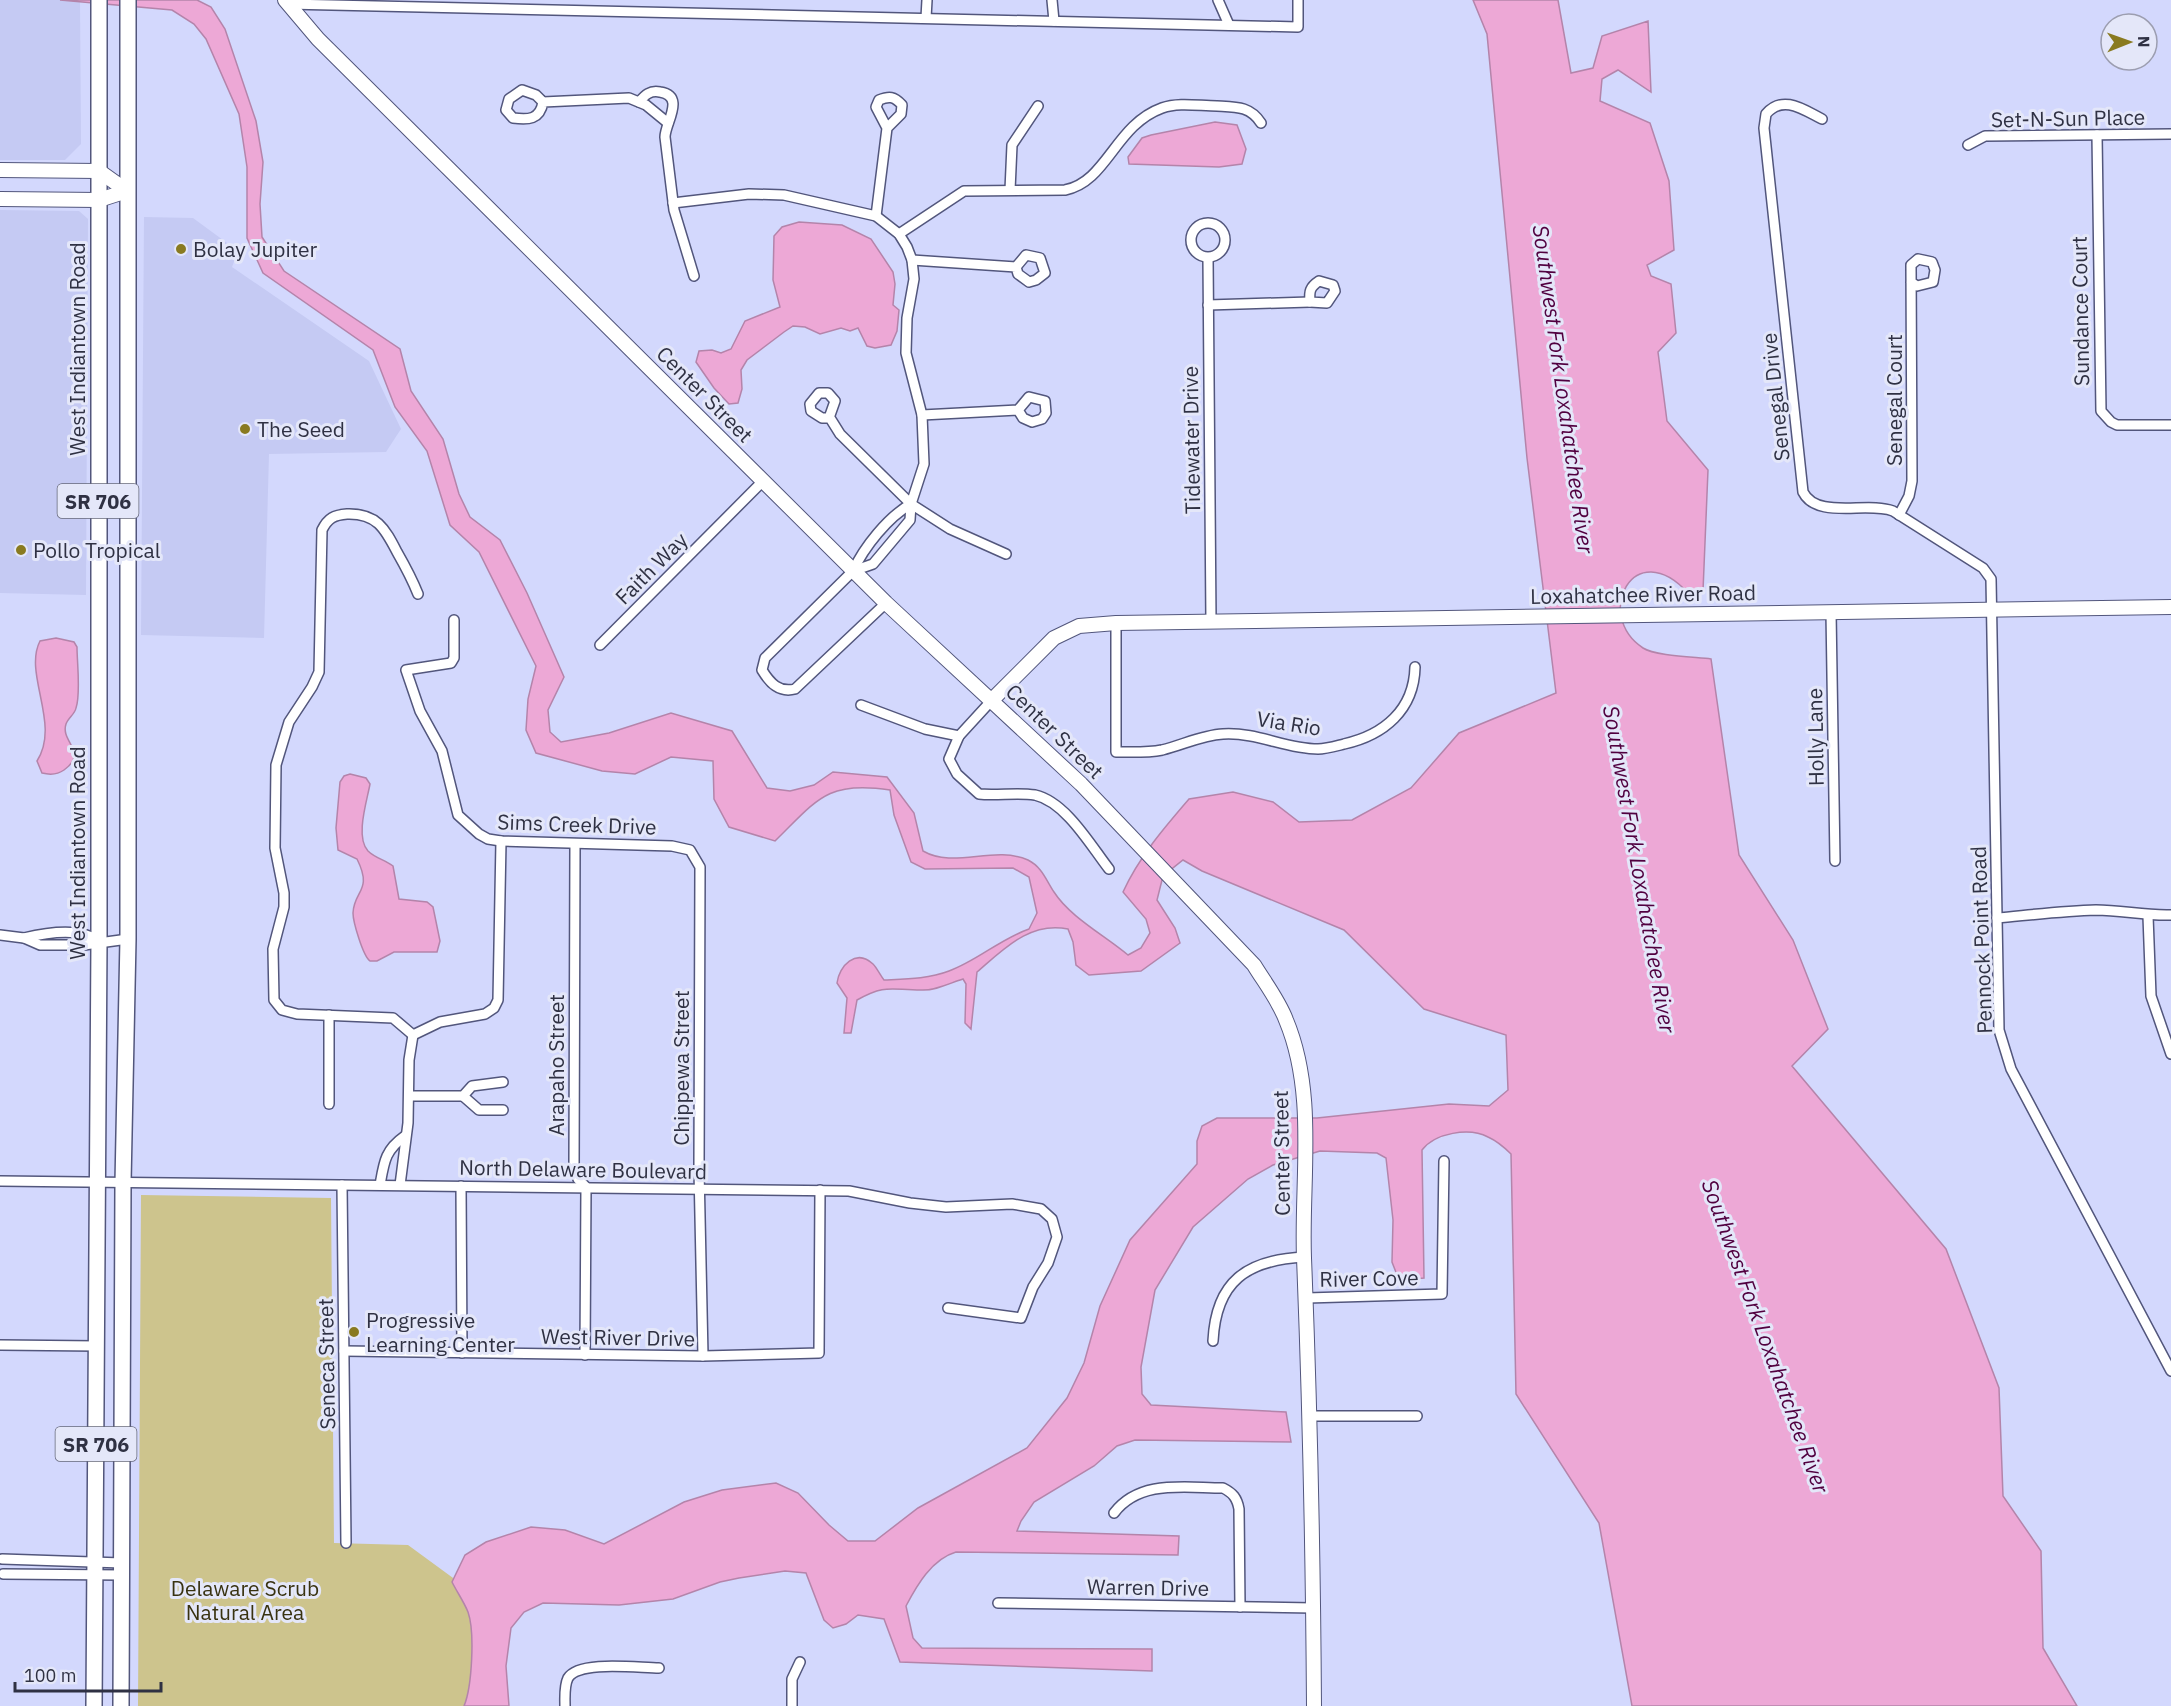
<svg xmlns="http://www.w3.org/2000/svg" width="2171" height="1706" font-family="'IBM Plex Sans',sans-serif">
<rect width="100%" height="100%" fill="#d3d8fd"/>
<g fill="#c5caf3">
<polygon points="0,0 80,0 81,144 65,160 0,160"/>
<polygon points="0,210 79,211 88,219 86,595 0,593"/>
<polygon points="144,217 193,218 238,251 232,267 369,361 401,429 386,452 269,454 264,638 141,635"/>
</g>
<polygon fill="#cdc48d" points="141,1195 331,1198 334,1543 408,1545 464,1586 476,1636 472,1706 138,1706"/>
<g fill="#eda8d6" stroke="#b484aa" stroke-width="1.5">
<path d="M60,0H197L211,7L225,29L256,121L263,162L260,204L262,237L284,271L400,349L411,391L443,439L459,494L470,517L500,540L527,593L564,677L548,710L550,732L561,742L609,733L671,713L732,731L767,788L790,791L814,785L833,772L887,777L914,813L923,851C954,869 994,845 1028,860C1042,867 1046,880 1054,892C1070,917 1104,935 1128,955L1141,948L1150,933L1146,919L1123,892C1139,857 1164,828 1189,799L1233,792L1273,802L1299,822L1352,820L1411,788L1459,733L1556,693L1527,458L1487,34L1473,0H1558L1571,73L1593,68L1602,36L1648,21L1651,92L1618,70L1602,79L1600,101L1650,123L1669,181L1674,250L1647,265L1651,276L1671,284L1676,333L1658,352L1667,421L1708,470L1703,591L1688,593C1634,534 1593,615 1643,648C1655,656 1695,657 1711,659L1739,855L1793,940L1828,1029L1792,1066L1946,1249L1999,1388L2003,1496L2041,1551L2043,1648L2077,1706H1632L1599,1523L1516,1394L1511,1154C1504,1147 1497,1141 1488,1137C1469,1127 1435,1133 1422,1150L1424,1278L1399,1280L1392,1262L1393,1220L1386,1158L1377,1153L1320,1151L1273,1165L1248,1179L1193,1227L1155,1290L1141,1367L1142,1394L1151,1405L1286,1412L1291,1442L1135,1440L1117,1446L1094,1466L1034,1502L1021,1521L1017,1531L1179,1536L1178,1555L956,1552C932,1559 917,1585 906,1606L913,1638L922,1648L1152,1649V1671L900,1662L884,1619L858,1615L846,1624L833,1628L824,1620L806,1573L785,1571L739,1578L720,1582L673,1599L619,1605L543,1603L524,1612L511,1628L506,1666L509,1706H464C472,1687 475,1632 468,1612C464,1602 457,1592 452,1582L465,1555L486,1542L531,1527L565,1530L604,1544L684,1502L722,1490L776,1483L798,1493L829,1525L848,1541H875L918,1508L1027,1448L1067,1398L1084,1363L1100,1306L1130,1240L1197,1164V1141L1202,1126L1217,1118H1317L1449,1104L1489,1106L1508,1090L1506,1035L1424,1009L1344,930L1202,871L1183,860L1163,876L1157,900L1175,928L1180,943L1141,971L1089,975L1076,965L1073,942L1068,929C1030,921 1004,949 977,972L971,1029L965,1023L966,984L963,979C950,983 935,991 921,990C890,990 886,984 857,1000L851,1033H844L847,998L837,983C839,966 856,948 873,964C877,968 880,975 884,980C906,979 928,979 949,971C977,961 1000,939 1029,929L1037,913L1029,877L1013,868L925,869L911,862L894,815L890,790C827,780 817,800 775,841L729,827L714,799L713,761L671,757L635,774L602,771L536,753L526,730L528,699L536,666L479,552L450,525L427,451L395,407L373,350L263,273L247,238V167L239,114L206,39L194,24L172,10Z"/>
<polygon points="1215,122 1237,125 1246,149 1242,164 1219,167 1129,164 1128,157 1142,138 1151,135"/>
<polygon points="799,222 842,225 871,239 893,272 895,284 893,305 899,310 897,331 891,345 875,348 867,346 858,328 850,331 841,328 820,334 805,327 793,326 784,332 747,360 741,370 742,389 738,403 729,404 714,388 696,362 699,351 712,350 721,353 731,349 745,321 780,307 773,280 774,236 782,227"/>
<path d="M56,638L74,642L77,647C77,663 81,694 76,708C75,714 68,718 66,724C60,742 89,752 64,770C57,775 50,775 42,773L37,761C61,724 23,674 40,641Z"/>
<path d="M350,774L366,778L370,784C367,801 355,837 368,851C375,858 385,860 393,866L399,899L427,902L433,907L440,941L437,952H394L377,961H370C363,956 353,922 353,913C354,890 373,891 357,859L338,850L336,828L340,782L344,776Z"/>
</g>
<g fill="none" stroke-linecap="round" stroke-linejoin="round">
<defs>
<g id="street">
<polyline points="1052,0 1054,21"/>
<polyline points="1218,0 1229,25"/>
<polyline points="287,4 1298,27 1298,0"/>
<polyline points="926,18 927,0"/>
<path d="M543,102L536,95L522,90L509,99L506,110L513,118C528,120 540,120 543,102L629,98L646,105L668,123"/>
<path d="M639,102C645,95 650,90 660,92C686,96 665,123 665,137L674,210L694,276"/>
<path d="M1822,119C1804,110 1783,94 1766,114L1764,128L1803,492C1817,520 1867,501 1893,511L1983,568L1991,579L1999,1030L2011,1069L2171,1371"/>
<polyline points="2097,135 2101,411 2111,422 2117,425 2171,425"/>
<polyline points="1968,145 1985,136 2171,134"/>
<polyline points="1010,190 1012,145 1038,106"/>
<polyline points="673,203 749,194 784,195 876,216 899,234 907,247 912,260 914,279 907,318 906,353 922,415 924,464 911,504 910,520 873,564 853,571"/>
<path d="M876,216L887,128L876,107L879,100C889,96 894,96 902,105L901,114L887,128"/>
<circle cx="1208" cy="240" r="17"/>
<path d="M899,234L964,191L1065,190C1107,182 1115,125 1162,108C1179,102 1199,106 1217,106C1236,107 1250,106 1261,123"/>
<polyline points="1208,258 1211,622"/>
<polyline points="912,260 1016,267 1018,274 1029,282 1036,280 1045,273 1040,258 1026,255 1016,267"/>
<path d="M1319,281L1333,285L1335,291L1327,303L1310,302C1309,291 1310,287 1319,281Z"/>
<polyline points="1208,305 1310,302"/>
<polyline points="922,415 1018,410 1023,418 1032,422 1042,419 1046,413 1045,401 1029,397 1018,410"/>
<polyline points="830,418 822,418 811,411 810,404 819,393 828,393 835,401 829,418 830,418 840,434 911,504 950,529 1006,554"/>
<polyline points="1899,515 1909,496 1912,481 1911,265 1918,259 1932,262 1935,270 1933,282 1917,286 1911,282"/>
<path d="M886,603L795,689C779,693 770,683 762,670L765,658L853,571C864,547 888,517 911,504"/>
<polyline points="1831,612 1835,861"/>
<polyline points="454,620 454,658 451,663 406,670 420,711 442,751 458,815 479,834 488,839 501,841 672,846 690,850 700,867 699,1170 703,1356"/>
<path d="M1116,623V752C1131,752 1147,753 1162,750C1183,745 1202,735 1223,734C1258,732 1285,749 1318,749C1326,749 1336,746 1344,744C1384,735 1414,710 1415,667"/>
<polyline points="600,645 763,481"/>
<path d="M992,700L959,736L949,759L957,774L979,794C997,796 1017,792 1035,795C1066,802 1091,846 1109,869"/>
<polyline points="861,705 925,729 959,736"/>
<polyline points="575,844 574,1168 578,1179 586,1187 585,1355"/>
<polyline points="2148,916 2151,996 2171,1054"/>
<path d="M1997,918C2030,915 2063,911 2096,910C2122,910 2145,916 2171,915"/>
<polyline points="0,935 24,938 40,945 84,945 128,939"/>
<path d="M24,938C45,933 80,927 99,941"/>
<polyline points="329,1015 329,1104"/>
<path d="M413,1035L393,1018L297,1014L282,1010L274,1000L273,949L284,907V893L275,848L276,765L289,722L312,687L319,672L322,530C328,518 334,515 347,514C377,513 385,529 397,552C405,566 412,579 418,594"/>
<polyline points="413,1035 440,1022 485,1014 494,1008 498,1000 501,841"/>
<polyline points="409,1096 463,1096 472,1086 503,1082"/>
<polyline points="463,1096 479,1110 503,1110"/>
<polyline points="0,1181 849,1191 910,1203 946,1207 1012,1204 1041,1209 1052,1219 1057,1237 1048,1263 1033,1287 1021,1318 948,1308"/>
<polyline points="342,1185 346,1543"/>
<path d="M380,1185C384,1162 385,1150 405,1136"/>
<polyline points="400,1185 408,1123 409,1060 413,1035"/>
<polyline points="461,1186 462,1353"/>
<polyline points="1307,1298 1442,1294 1444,1161"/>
<path d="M1213,1341C1216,1281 1247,1260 1304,1257"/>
<polyline points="0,1345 97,1346"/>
<polyline points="344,1351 703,1356 819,1353 820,1190"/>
<polyline points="1311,1416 1417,1416"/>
<path d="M1114,1513C1140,1479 1185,1488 1223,1488C1233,1493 1237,1498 1239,1509L1240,1607"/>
<polyline points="2,1559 122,1563"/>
<polyline points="3,1574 122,1575"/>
<polyline points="998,1603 1313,1608"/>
<path d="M565,1706C565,1697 564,1686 568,1678C579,1660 638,1668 659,1668"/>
<polyline points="792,1706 792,1679 800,1662"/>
</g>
<g id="secondary">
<path d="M285,0L318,39L886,603L1081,784L1254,965C1265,983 1279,1001 1286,1020C1317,1094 1301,1180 1304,1258C1310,1407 1313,1556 1314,1706"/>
<polyline points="0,170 99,171 127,191"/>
<polyline points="0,199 99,200 127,191"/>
<polyline points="992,700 1054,638 1079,626 1116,623 2171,607"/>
</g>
<g id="primary">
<polyline points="94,1706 99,941 99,0"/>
<polyline points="121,1706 123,1183 128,939 128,0"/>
</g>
</defs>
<use href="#street" stroke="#52567c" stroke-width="12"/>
<use href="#secondary" stroke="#52567c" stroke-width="16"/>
<use href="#primary" stroke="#52567c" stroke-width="18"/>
<use href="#street" stroke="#fff" stroke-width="9"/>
<use href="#secondary" stroke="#fff" stroke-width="14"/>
<use href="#primary" stroke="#fff" stroke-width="15"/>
</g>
<g fill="#897a20" stroke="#e4e7f9" stroke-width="2">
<circle cx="181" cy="249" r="6"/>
<circle cx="245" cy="429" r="6"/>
<circle cx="21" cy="550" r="6"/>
<circle cx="354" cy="1332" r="6"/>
</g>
<g text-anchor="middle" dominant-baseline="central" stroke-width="6" stroke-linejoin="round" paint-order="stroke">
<g fill="#e4e7f9" stroke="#65687a" stroke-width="1.5">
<rect x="57.5" y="484" width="81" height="34" rx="4.5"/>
<rect x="55.5" y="1427" width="81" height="34" rx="4.5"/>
</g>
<g font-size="20" font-weight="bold" fill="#2f3143">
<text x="98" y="501">SR 706</text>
<text x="96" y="1444">SR 706</text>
</g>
<g font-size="21" fill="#2f3143" stroke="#e4e7f9">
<text transform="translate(2068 118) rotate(-1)">Set-N-Sun Place</text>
<text transform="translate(2080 311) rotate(-91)">Sundance Court</text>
<text transform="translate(77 349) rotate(-90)">West Indiantown Road</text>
<text transform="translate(705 394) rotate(45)">Center Street</text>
<text transform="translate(1775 397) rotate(-96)">Senegal Drive</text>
<text transform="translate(1894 400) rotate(-90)">Senegal Court</text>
<text transform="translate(1191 440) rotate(-91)">Tidewater Drive</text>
<text transform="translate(651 568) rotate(-45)">Faith Way</text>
<text transform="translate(1643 594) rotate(-1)">Loxahatchee River Road</text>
<text transform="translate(1289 723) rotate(9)">Via Rio</text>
<text transform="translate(1055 731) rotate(44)">Center Street</text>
<text transform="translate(1815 737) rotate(-91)">Holly Lane</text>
<text transform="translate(577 824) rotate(2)">Sims Creek Drive</text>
<text transform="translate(77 853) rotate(-90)">West Indiantown Road</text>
<text transform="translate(1981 940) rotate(-92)">Pennock Point Road</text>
<text transform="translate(556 1065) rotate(-90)">Arapaho Street</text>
<text transform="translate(681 1068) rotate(-90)">Chippewa Street</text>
<text transform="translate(1281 1153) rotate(-91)">Center Street</text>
<text transform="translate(583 1169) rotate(1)">North Delaware Boulevard</text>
<text transform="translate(1369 1278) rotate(-1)">River Cove</text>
<text transform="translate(618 1337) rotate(1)">West River Drive</text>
<text transform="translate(326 1364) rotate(-91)">Seneca Street</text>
<text transform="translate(1148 1587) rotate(1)">Warren Drive</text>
</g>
<g font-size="21" fill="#2f3143" stroke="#e4e7f9" text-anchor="start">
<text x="193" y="249">Bolay Jupiter</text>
<text x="257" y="429">The Seed</text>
<text x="33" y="550">Pollo Tropical</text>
<text x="366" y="1320">Progressive<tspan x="366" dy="24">Learning Center</tspan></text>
</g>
<g font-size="21" fill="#383210" stroke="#e4e7f9">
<text x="245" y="1588">Delaware Scrub<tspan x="245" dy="24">Natural Area</tspan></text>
</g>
<g font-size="22" font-style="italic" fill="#510040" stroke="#e4e7f9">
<text transform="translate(1564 389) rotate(82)">Southwest Fork Loxahatchee River</text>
<text transform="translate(1640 869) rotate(80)">Southwest Fork Loxahatchee River</text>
<text transform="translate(1766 1336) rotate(70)">Southwest Fork Loxahatchee River</text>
</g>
</g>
<g transform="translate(2129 42) rotate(89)"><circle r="28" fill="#e4e7f9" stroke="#9c9eb0" stroke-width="1.5"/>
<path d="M0-4.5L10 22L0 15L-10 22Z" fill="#897a20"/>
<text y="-9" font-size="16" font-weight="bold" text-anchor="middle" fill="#2f3143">N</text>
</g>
<path d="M15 1682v9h146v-9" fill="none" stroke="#2f3143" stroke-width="3"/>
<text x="24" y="1682" font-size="18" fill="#2f3143" stroke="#e4e7f9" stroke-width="4.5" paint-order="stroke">100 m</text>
</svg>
